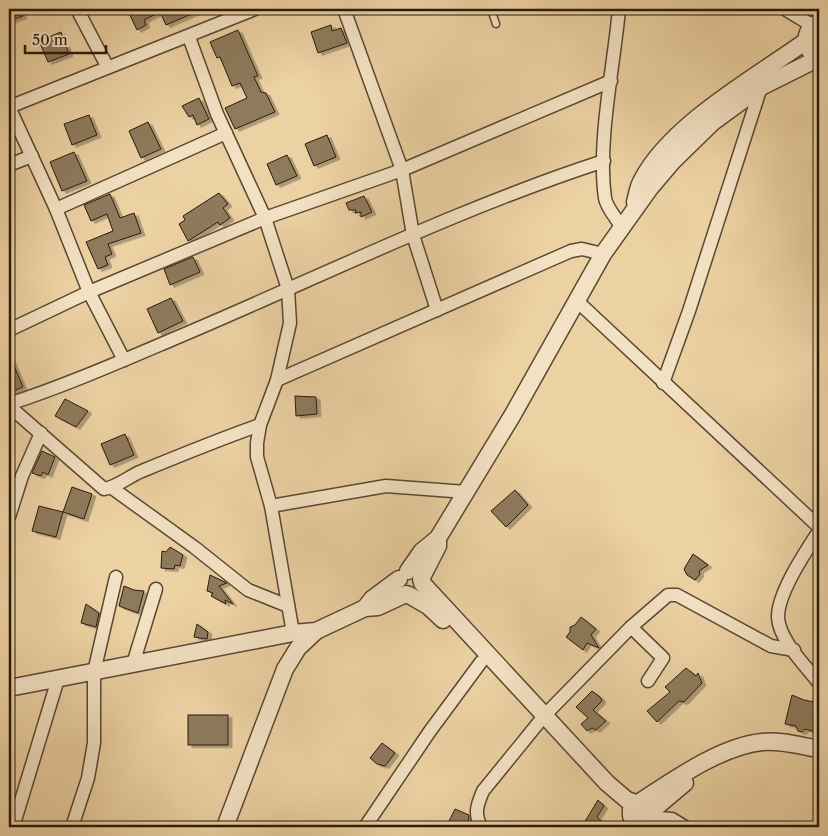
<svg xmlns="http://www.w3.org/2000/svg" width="828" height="836" font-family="'Libre Caslon Text',serif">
<defs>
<filter id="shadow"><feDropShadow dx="4" dy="2.5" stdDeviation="0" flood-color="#0004"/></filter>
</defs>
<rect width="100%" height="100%" fill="#ecd1a2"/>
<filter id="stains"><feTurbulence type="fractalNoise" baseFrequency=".004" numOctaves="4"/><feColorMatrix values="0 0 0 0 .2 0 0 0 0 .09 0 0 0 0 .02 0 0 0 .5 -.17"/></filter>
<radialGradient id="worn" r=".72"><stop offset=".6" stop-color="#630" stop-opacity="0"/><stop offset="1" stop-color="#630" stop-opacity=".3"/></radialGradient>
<g fill="#8e7a5b" stroke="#281b0e" filter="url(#shadow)">
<polygon points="9,9 20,9 23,16 9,21"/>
<polygon points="127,9 203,9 166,25 160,12 144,20 146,25 137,30"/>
<polygon points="331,25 332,31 341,28 347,43 318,53 311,32"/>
<polygon points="238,30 258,76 254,77 261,92 266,93 275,112 235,129 225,108 247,98 240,83 232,86 220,57 217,58 210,42"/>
<polygon points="61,32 69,54 48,62 39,41"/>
<polygon points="199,98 209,119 197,125 193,115 189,117 182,106"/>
<polygon points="89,115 97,135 72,145 64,124"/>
<polygon points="148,122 161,149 141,158 129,131"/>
<polygon points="327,135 336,157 314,166 305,144"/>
<polygon points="74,152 87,181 62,191 50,162"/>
<polygon points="287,155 297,176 276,185 267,164"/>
<polygon points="219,193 228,204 223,208 230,218 220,225 218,222 188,241 179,224 185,220 183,216"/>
<polygon points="110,194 120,218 134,213 141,233 108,244 112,254 105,257 108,265 98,269 86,242 113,231 107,214 91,221 84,205"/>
<polygon points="364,196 372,212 361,217 361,212 355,213 356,210 349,210 346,203"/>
<polygon points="193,257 200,272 170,285 164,269"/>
<polygon points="171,298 183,321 158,333 147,309"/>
<polygon points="9,354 23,387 9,393"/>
<polygon points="295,396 316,397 317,414 296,416"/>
<polygon points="65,399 88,411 76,427 55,416"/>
<polygon points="125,434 134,455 110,465 101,444"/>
<polygon points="42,451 55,457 48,475 43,472 41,476 32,473"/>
<polygon points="72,487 92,494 84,519 63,512"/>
<polygon points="515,490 528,505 506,527 491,511"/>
<polygon points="39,506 63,512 56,537 32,531"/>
<polygon points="170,547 183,555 180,566 175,565 174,569 161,568 162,551 166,552"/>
<polygon points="693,554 708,565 699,571 700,574 695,580 687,575 684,569"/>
<polygon points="210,575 227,583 219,586 233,604 225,600 226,604 211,596 213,593 207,591"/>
<polygon points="124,586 134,590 144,591 138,613 119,606"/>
<polygon points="86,604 99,613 96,627 81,623"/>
<polygon points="581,617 596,629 591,635 599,648 587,643 583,650 566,637 570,632 570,627 575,625"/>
<polygon points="197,624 208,632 207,639 194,637"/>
<polygon points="686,668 696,676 698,673 702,683 684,702 679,701 657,722 647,711 670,692 665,687"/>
<polygon points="592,691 600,697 602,701 593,710 606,721 596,730 592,728 587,731 581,724 588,718 576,707"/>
<polygon points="792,695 804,700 819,703 819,733 805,729 802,732 798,731 796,726 785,724"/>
<rect x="188" y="715" width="40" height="30"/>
<polygon points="382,743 395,753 385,766 377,764 370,758"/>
<polygon points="598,800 604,806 597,817 602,822 598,827 592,825 590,827 584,823"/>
<polygon points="455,809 469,815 468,827 446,827"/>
</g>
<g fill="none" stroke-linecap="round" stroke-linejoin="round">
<defs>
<polyline id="service" points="491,9 496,24"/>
<g id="minor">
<polyline points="77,9 107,66"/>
<polyline points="344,9 402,170 413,235 437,310"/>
<path d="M619,9C614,66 597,142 605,198C606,207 617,219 622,228"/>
<polyline points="785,9 813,26"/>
<polyline points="189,37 217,114 265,218 288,289 290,323 277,380 260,425 257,443 257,457 271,506 293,633"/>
<polyline points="9,107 56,209 89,292 124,360"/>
<polyline points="9,107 255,9"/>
<polyline points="9,165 32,156"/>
<polyline points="56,209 226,133"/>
<polyline points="577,301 819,527"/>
<polyline points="9,330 89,292 265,218 402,170 611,81"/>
<polyline points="277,380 571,251 582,249 603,254"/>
<polyline points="663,383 689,311 761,87"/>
<path d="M9,404C64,386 117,363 171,340C314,280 456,209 604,161"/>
<path d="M9,406L104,489C118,487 129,476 142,471C181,455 220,439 260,425"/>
<polyline points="112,488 194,547 248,590 288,606"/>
<polyline points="271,506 386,486 466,492"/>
<polyline points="9,517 22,476 41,433"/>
<path d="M819,531C806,551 777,594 778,618C780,641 805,665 819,683"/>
<polyline points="631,627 663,658 648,681"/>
<polyline points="133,664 156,589"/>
<polyline points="646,817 672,819 685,827"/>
<polyline points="13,827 58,679"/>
<polyline points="72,827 88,778 94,743 94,672 116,577"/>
<polyline points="365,827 430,731 481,662"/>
<path d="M481,827C474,813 477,805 483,791L544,716L631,627L668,595H677L771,646L794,650"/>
</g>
<g id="tertiary">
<path d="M810,51C803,39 807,28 819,22"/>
<path d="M635,202C637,195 638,186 642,180C671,124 756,77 806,41"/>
<polyline points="408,571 422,551 438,538 512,416 603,254 650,188 672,162 713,122 761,87 819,58"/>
<polyline points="421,579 438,546 438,538"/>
<polyline points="422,583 607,783 627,800 645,806 647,815 642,820 635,820 631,816 631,809 636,804"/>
<polyline points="409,595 428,606 443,620"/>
<polyline points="365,608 372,599 399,579"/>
<polyline points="9,688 293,633 316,631 365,608 378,607 406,594"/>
<path d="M638,803C672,781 721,746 762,742C781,740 801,746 819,749"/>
<polyline points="647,815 685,783"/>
<polyline points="225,827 285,669 298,648 316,631"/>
</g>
</defs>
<use href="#service" stroke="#594833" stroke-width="9"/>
<use href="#minor" stroke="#594833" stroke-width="15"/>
<use href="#tertiary" stroke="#594833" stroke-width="19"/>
<use href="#service" stroke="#f3e1c3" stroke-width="6"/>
<use href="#minor" stroke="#f3e1c3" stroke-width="12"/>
<use href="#tertiary" stroke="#f3e1c3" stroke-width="16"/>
</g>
<rect width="828" height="836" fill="none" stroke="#ecd1a2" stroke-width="30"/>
<rect x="10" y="10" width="808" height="816" fill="none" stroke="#281b0e" stroke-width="2.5"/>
<rect x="15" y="15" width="798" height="806" fill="none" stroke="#281b0e"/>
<path d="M25 45v8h81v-8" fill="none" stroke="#281b0e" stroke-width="2.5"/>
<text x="32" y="45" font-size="15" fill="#281b0e" stroke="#f3e1c3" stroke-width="4" paint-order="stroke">50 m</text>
<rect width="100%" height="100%" filter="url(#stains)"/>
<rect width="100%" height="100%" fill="url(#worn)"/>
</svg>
